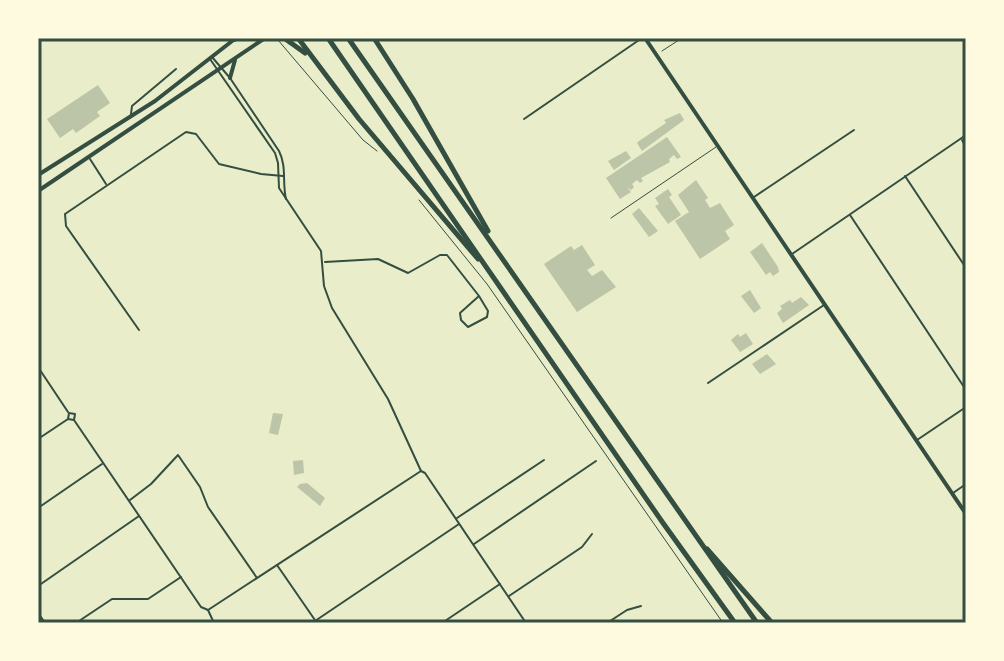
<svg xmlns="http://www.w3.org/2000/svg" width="1004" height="661" font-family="'IBM Plex Sans',sans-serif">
<rect width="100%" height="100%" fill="#e9edc9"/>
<g fill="#bcc5a7">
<polygon points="98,85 110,103 97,112 100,116 76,133 73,129 60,138 47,119"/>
<polygon points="680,113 684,120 642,151 637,143 639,141 666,123 664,120"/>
<polygon points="667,137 681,157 677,159 674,155 669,159 670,162 641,178 643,181 640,183 637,180 632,184 634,187 631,190 627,187 631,192 620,199 606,178"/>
<polygon points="626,151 631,158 614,170 608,161"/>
<polygon points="696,180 708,198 705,200 710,208 720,203 734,225 725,231 730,239 700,259 675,221 689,212 678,195"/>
<polygon points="668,189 672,195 669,197 681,215 668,224 655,206 659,204 655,198"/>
<polygon points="639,208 658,231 649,237 632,214"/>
<polygon points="762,243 778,267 779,272 773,276 770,272 766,275 750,252"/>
<polygon points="582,245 595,265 587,270 592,276 602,270 616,287 577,312 544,264 571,246 574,250"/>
<polygon points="750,290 761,308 754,313 741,296"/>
<polygon points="801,297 809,305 783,323 777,313 782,309 780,306 790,300 792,303"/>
<polygon points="746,333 753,344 740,352 731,340 738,334 740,337"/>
<polygon points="767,354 776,364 760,374 752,364"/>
<polygon points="273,413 283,414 278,435 269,433"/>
<polygon points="303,460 304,473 294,475 293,461"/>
<polygon points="307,483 325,498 320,506 297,487 300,484"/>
</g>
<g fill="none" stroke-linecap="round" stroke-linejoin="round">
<g stroke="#344e41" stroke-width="1">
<polyline points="278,40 363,140 377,151"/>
<polyline points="662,51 682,38"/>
<polyline points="419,200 487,284 723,623"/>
</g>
<polyline stroke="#344e41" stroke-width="1" points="611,218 716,147"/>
<g stroke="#344e41" stroke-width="2">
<path d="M212,57L230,78L279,151C287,167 282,182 286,199"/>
<polyline points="210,59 275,153 278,163 279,188 321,251 324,286 332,308 388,399 421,471"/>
<polyline points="131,114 132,106 176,69"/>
<polyline points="524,119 642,38"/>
<polyline points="962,140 966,147"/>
<polyline points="90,159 106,184"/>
<polyline points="905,176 966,268"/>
<polyline points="754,197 854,130"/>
<polyline points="850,215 966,390"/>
<polyline points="792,254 966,135"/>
<polyline points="325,262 378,259 408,273 440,255 447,255 479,296 488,311 487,317 468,327 461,320 460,313 479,296"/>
<polyline points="139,330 66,226 65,214 186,132 196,134 219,164 261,174 283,176"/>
<polyline points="38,367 68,412"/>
<polyline points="708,383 824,305"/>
<polyline points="74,420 201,607 208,610 214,623"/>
<polyline points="38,439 68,419 69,413 75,414 74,420 68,419"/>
<polyline points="917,440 966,407"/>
<polyline points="953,493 966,484"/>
<polyline points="130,500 151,484 178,455 200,487 208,507 257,578"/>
<polyline points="38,508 102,464"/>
<polyline points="457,518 544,460"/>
<polyline points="474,544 596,461"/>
<polyline points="277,565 317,623"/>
<polyline points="38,586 139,516"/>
<polyline points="509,596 582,547 592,534"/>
<polyline points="208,610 421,471 425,473 526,623"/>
<polyline points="315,621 459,524"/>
<polyline points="76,623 112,599 148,599 181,577"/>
<polyline points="442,623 500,584"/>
<polyline points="607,623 627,610 641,606"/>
</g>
<polyline stroke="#344e41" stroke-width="4" points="645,38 966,514"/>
<g stroke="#344e41" stroke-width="4">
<polyline points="230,78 235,60"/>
<polyline points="38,175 155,101 236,38"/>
<polyline points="38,191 265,38"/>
<polyline points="38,615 44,623"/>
</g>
<g stroke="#344e41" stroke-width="5">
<polyline points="284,38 305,53"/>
<polyline points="298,38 359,119 478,259"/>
<polyline points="328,38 663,523 735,623"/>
<polyline points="348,38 757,623"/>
<polyline points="374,38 413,99 488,231"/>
<polyline points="235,39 236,38"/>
<polyline points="707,549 772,623"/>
</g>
</g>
<rect width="1004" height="661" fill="none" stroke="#fefae0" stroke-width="80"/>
<rect x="40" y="40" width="924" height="581" fill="none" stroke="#344e41" stroke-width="3"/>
</svg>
